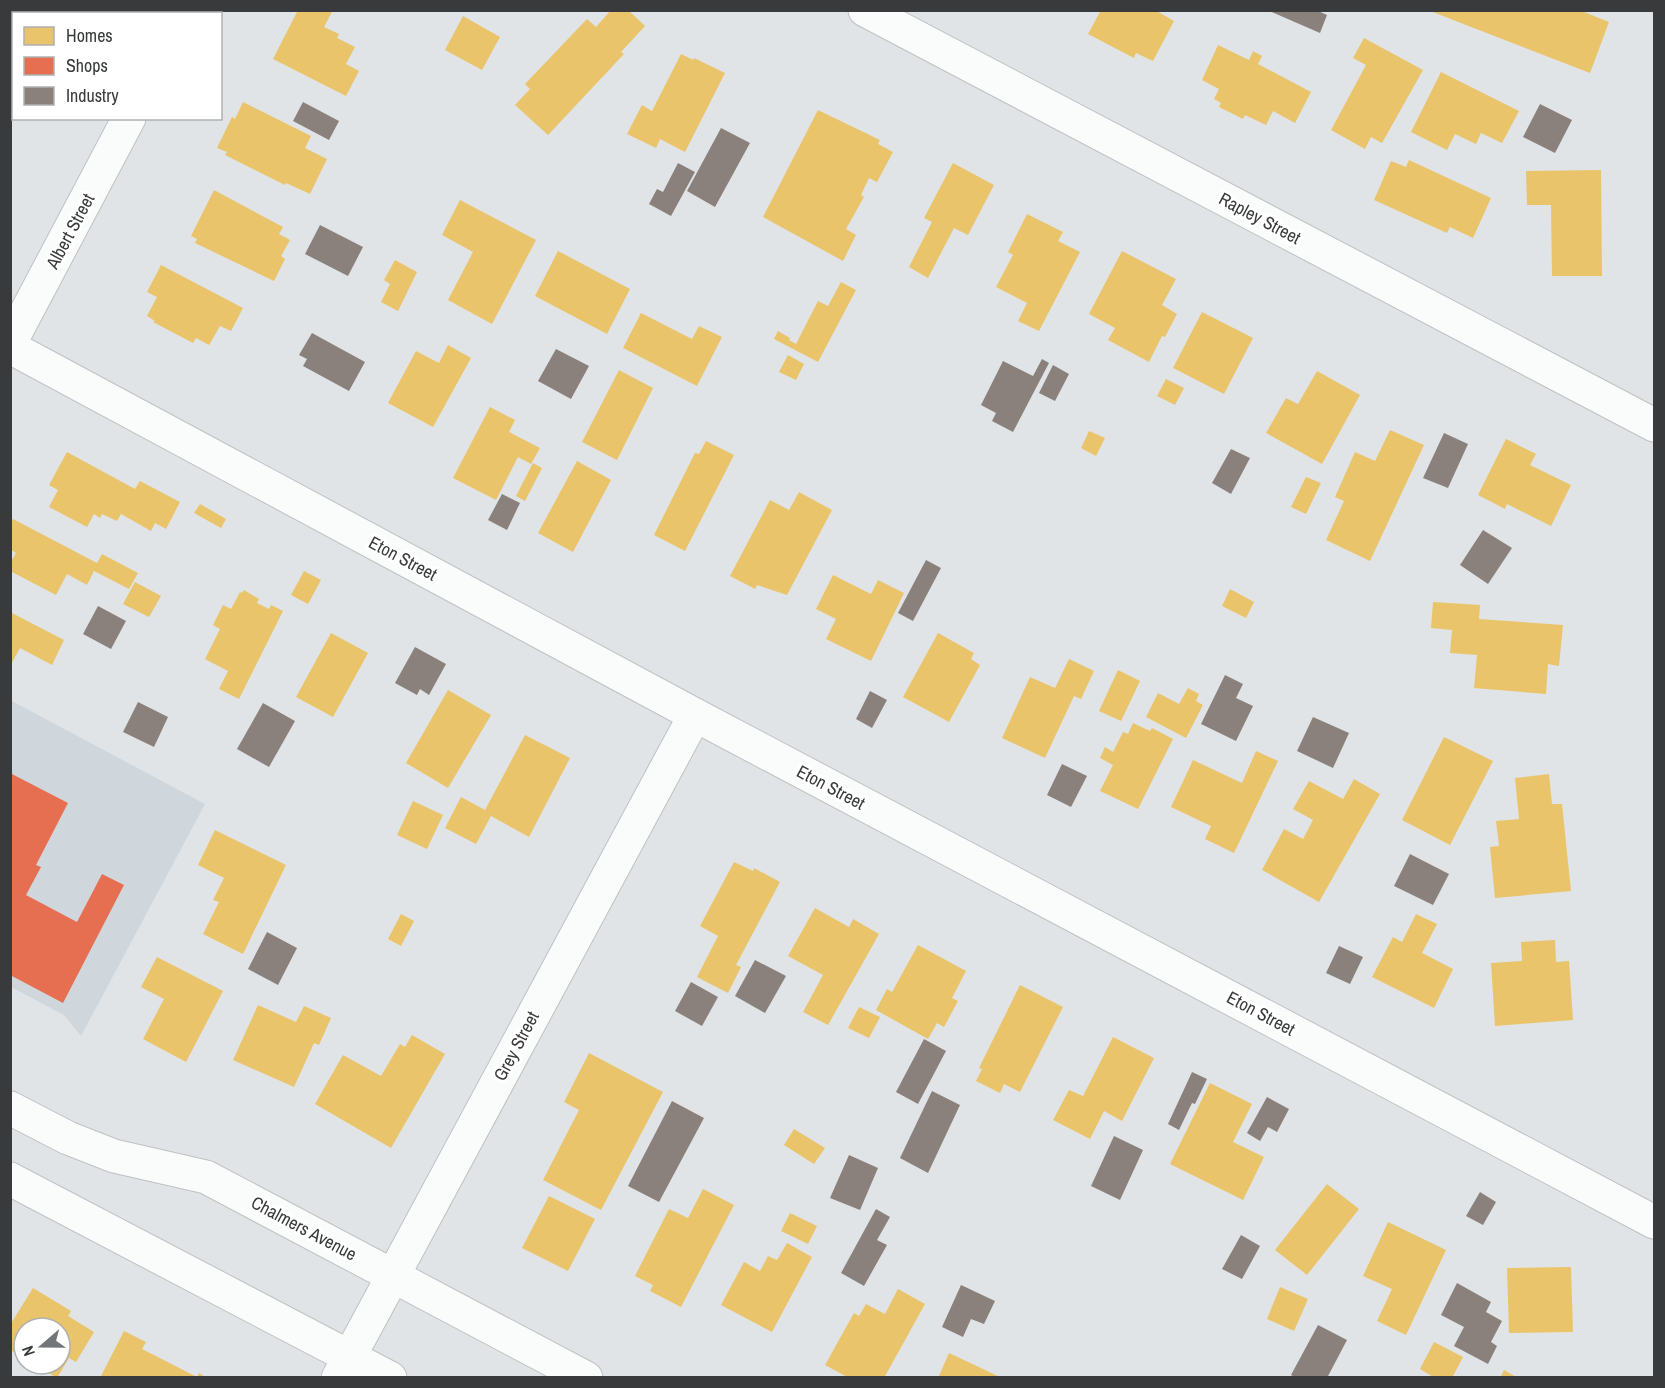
<svg xmlns="http://www.w3.org/2000/svg" width="1665" height="1388" font-family="'Archivo Narrow',sans-serif">
<rect width="100%" height="100%" fill="#e1e4e6"/>
<polygon fill="#cfd7dd" points="10,700 205,804 81,1036 64,1015 11,987"/>
<g fill="#e9c46a">
<polygon points="298,10 333,10 324,27 339,34 337,38 355,47 346,64 359,71 346,96 273,59"/>
<polygon points="611,10 628,10 645,26 621,52 624,54 548,135 515,105 530,89 525,84 587,19 596,27"/>
<polygon points="1101,10 1155,10 1174,21 1153,61 1136,53 1134,58 1088,34"/>
<polygon points="1579,10 1609,22 1590,73 1430,11"/>
<polygon points="463,16 500,37 482,70 445,50"/>
<polygon points="10,21 14,23 14,86 10,84"/>
<polygon points="1364,38 1423,70 1382,143 1371,137 1365,149 1331,130 1366,65 1353,58"/>
<polygon points="1218,45 1249,60 1253,51 1262,56 1258,64 1311,92 1295,123 1273,111 1266,125 1245,115 1243,119 1219,107 1221,103 1214,99 1219,89 1202,80"/>
<polygon points="681,54 693,60 694,58 725,73 685,152 660,139 656,148 627,134 642,105 652,111"/>
<polygon points="1441,72 1519,111 1502,143 1481,133 1476,144 1455,134 1447,150 1411,132"/>
<polygon points="243,102 311,136 305,148 327,159 310,194 286,183 285,185 225,155 227,152 217,148 232,117 235,119"/>
<polygon points="818,110 880,140 878,144 893,152 877,182 869,178 861,195 864,197 846,229 856,235 843,261 763,217"/>
<polygon points="1409,160 1491,198 1473,238 1450,227 1447,233 1374,200 1391,161 1406,167"/>
<polygon points="953,163 994,185 968,235 954,228 928,278 909,267 932,222 924,218"/>
<polygon points="1601,170 1602,276 1552,276 1551,205 1527,205 1526,171"/>
<polygon points="214,190 283,227 279,234 290,240 281,256 285,259 274,281 195,243 197,239 191,236"/>
<polygon points="460,200 536,240 492,324 448,300 473,252 442,235"/>
<polygon points="1027,214 1063,232 1058,241 1080,252 1039,331 1018,321 1027,303 996,287 1013,255 1008,252"/>
<polygon points="558,251 630,289 607,334 535,296"/>
<polygon points="1122,251 1176,279 1162,305 1177,314 1165,337 1162,336 1149,362 1108,340 1115,328 1089,314"/>
<polygon points="395,260 417,272 398,311 381,302 390,284 384,280"/>
<polygon points="161,265 243,308 231,331 220,326 209,345 196,338 193,343 153,322 155,321 147,316 157,297 147,292"/>
<polygon points="841,282 856,290 818,362 774,339 778,331 790,338 789,340 796,344 818,301 828,306"/>
<polygon points="1202,312 1253,338 1224,394 1173,368"/>
<polygon points="641,313 692,339 699,326 722,337 697,386 623,348"/>
<polygon points="448,345 471,358 433,427 388,403 416,351 439,363"/>
<polygon points="788,355 804,364 796,380 779,372"/>
<polygon points="619,370 653,388 617,460 582,442"/>
<polygon points="1317,371 1360,395 1322,464 1266,433 1286,398 1298,404"/>
<polygon points="1166,379 1184,388 1175,405 1157,396"/>
<polygon points="490,407 515,420 509,432 540,448 531,464 518,457 496,500 453,478"/>
<polygon points="1390,430 1424,445 1370,561 1326,540 1344,501 1335,497 1355,452 1375,461"/>
<polygon points="1089,431 1105,438 1096,456 1081,448"/>
<polygon points="1506,439 1536,454 1530,465 1571,485 1551,526 1507,504 1505,509 1478,495"/>
<polygon points="706,441 734,455 685,551 654,535 695,453 699,454"/>
<polygon points="67,452 135,489 140,481 180,502 166,529 155,523 151,531 121,514 117,521 102,514 100,518 94,514 87,527 49,507 58,490 49,485"/>
<polygon points="577,461 611,480 573,552 538,533"/>
<polygon points="533,463 542,468 525,501 516,496"/>
<polygon points="1306,477 1321,483 1306,514 1291,507"/>
<polygon points="799,492 832,510 787,595 757,585 755,589 730,576 770,500 789,510"/>
<polygon points="200,504 226,519 221,528 194,513"/>
<polygon points="13,519 97,563 102,554 138,573 129,589 94,571 87,585 67,574 56,595 10,571 10,563 16,553 10,549 10,524"/>
<polygon points="304,571 321,580 308,604 291,595"/>
<polygon points="833,575 871,594 878,580 904,593 871,661 826,639 836,619 816,609"/>
<polygon points="135,582 161,596 149,617 123,604"/>
<polygon points="1230,589 1254,602 1246,618 1222,606"/>
<polygon points="244,590 259,599 257,603 269,609 271,605 283,611 239,699 219,689 228,671 205,659 220,629 213,625 223,605 231,609 240,592 242,593"/>
<polygon points="1433,602 1480,605 1479,619 1563,625 1559,666 1548,664 1546,694 1474,688 1477,655 1450,653 1452,630 1431,628"/>
<polygon points="10,612 64,640 52,665 20,648 10,666"/>
<polygon points="331,633 368,653 333,717 296,697"/>
<polygon points="938,633 974,653 971,659 980,665 949,722 903,697"/>
<polygon points="1069,659 1094,671 1081,699 1074,696 1045,758 1002,738 1030,677 1055,688"/>
<polygon points="1118,670 1140,681 1121,721 1099,711"/>
<polygon points="1188,688 1199,694 1196,701 1203,705 1186,738 1146,717 1158,693 1179,704"/>
<polygon points="448,690 491,715 448,788 406,763"/>
<polygon points="1133,723 1150,731 1152,728 1173,739 1138,809 1100,791 1113,765 1100,758 1105,747 1113,752 1123,732 1128,734"/>
<polygon points="525,735 570,758 529,837 491,816 476,844 445,828 461,797 485,810"/>
<polygon points="1444,737 1493,761 1450,845 1402,820"/>
<polygon points="1256,751 1278,761 1234,853 1205,839 1211,826 1171,807 1193,760 1242,783"/>
<polygon points="1549,774 1552,804 1562,804 1571,891 1495,898 1490,847 1499,846 1496,821 1519,819 1515,778"/>
<polygon points="1354,779 1380,794 1319,902 1262,870 1284,829 1303,839 1313,820 1293,809 1309,781 1343,799"/>
<polygon points="413,801 443,815 427,849 397,835"/>
<polygon points="215,830 286,865 243,954 203,934 219,902 213,900 224,878 198,865"/>
<polygon points="734,862 753,871 754,868 780,882 736,965 741,967 728,993 697,977 718,936 700,926"/>
<polygon points="815,908 849,927 853,919 879,934 828,1025 803,1012 823,975 788,956"/>
<polygon points="401,914 414,921 401,946 388,939"/>
<polygon points="1416,914 1437,924 1422,953 1453,969 1434,1008 1372,977 1393,937 1402,942"/>
<polygon points="1555,940 1556,962 1569,961 1573,1020 1495,1026 1491,963 1522,961 1521,942"/>
<polygon points="918,945 966,971 952,998 958,1001 944,1027 937,1023 928,1039 876,1010 887,989 892,992"/>
<polygon points="157,957 223,991 186,1062 143,1039 164,999 141,987"/>
<polygon points="1020,985 1063,1007 1020,1092 1004,1084 1000,1093 976,1081 982,1069 979,1068"/>
<polygon points="258,1005 296,1022 304,1006 331,1018 319,1045 314,1043 294,1087 233,1060"/>
<polygon points="859,1007 880,1017 869,1038 848,1028"/>
<polygon points="412,1035 445,1054 391,1148 315,1104 343,1055 381,1076 400,1044 405,1047"/>
<polygon points="1113,1037 1154,1058 1122,1121 1104,1111 1090,1139 1053,1120 1069,1090 1083,1096"/>
<polygon points="589,1053 663,1092 601,1210 543,1180 579,1110 564,1102"/>
<polygon points="1210,1083 1252,1104 1233,1142 1264,1157 1243,1200 1170,1164"/>
<polygon points="794,1129 825,1148 814,1164 784,1145"/>
<polygon points="1327,1184 1359,1209 1307,1275 1275,1250"/>
<polygon points="703,1189 734,1205 681,1307 650,1291 653,1285 635,1276 669,1209 688,1218"/>
<polygon points="549,1196 595,1219 568,1271 522,1248"/>
<polygon points="790,1213 817,1226 808,1244 781,1231"/>
<polygon points="1388,1222 1446,1250 1406,1335 1377,1321 1392,1289 1363,1276"/>
<polygon points="787,1243 812,1257 772,1332 721,1305 744,1262 760,1271 768,1256 777,1260"/>
<polygon points="1571,1267 1573,1332 1509,1333 1507,1268"/>
<polygon points="1280,1287 1308,1299 1294,1331 1267,1319"/>
<polygon points="33,1288 71,1311 68,1316 94,1332 76,1362 69,1358 57,1378 33,1364 60,1364 60,1328 24,1328 24,1358 10,1350 10,1325"/>
<polygon points="898,1289 925,1304 884,1378 849,1378 825,1365 854,1313 859,1316 866,1304 885,1314"/>
<polygon points="124,1331 146,1342 142,1349 197,1377 199,1373 207,1378 100,1378"/>
<polygon points="1434,1342 1463,1357 1452,1378 1435,1378 1420,1369"/>
<polygon points="949,1353 1002,1378 938,1378"/>
<polygon points="1504,1370 1518,1378 1500,1378"/>
</g>
<polygon fill="#e76f51" points="10,773 68,803 36,865 41,867 26,895 77,922 102,874 124,885 63,1003 10,975"/>
<g fill="#8a817c">
<polygon points="1267,10 1316,10 1327,15 1320,33"/>
<polygon points="303,102 339,121 329,140 293,121"/>
<polygon points="1540,104 1572,120 1555,153 1523,137"/>
<polygon points="721,128 750,143 715,207 687,191"/>
<polygon points="678,163 695,172 671,216 649,204 657,189 663,192"/>
<polygon points="320,225 363,247 348,276 305,254"/>
<polygon points="312,333 365,362 349,391 303,366 307,359 299,355"/>
<polygon points="556,349 589,366 571,399 538,381"/>
<polygon points="1042,359 1049,363 1013,432 992,421 996,413 981,405 1003,361 1033,376"/>
<polygon points="1053,365 1069,374 1055,401 1039,393"/>
<polygon points="1444,433 1468,444 1448,488 1423,478"/>
<polygon points="1231,449 1250,458 1231,494 1212,483"/>
<polygon points="502,494 520,503 507,530 488,520"/>
<polygon points="1483,530 1512,548 1488,584 1460,565"/>
<polygon points="926,560 941,568 913,621 898,613"/>
<polygon points="98,606 126,621 111,649 83,634"/>
<polygon points="415,647 446,664 429,695 420,689 417,695 395,683"/>
<polygon points="1225,675 1243,684 1236,698 1253,706 1236,741 1201,724"/>
<polygon points="870,691 887,700 872,728 856,719"/>
<polygon points="138,702 168,717 154,747 123,732"/>
<polygon points="263,703 295,721 269,767 237,749"/>
<polygon points="1313,717 1349,733 1333,768 1297,751"/>
<polygon points="1062,764 1087,776 1071,807 1047,795"/>
<polygon points="1410,854 1449,874 1433,905 1394,886"/>
<polygon points="267,932 297,948 278,985 248,969"/>
<polygon points="1339,946 1363,957 1350,984 1326,973"/>
<polygon points="755,960 786,976 765,1013 735,996"/>
<polygon points="691,982 718,997 702,1026 675,1011"/>
<polygon points="924,1039 946,1051 918,1104 896,1092"/>
<polygon points="1192,1072 1207,1079 1195,1104 1192,1103 1179,1130 1168,1124"/>
<polygon points="932,1091 960,1105 928,1173 900,1158"/>
<polygon points="1267,1097 1289,1109 1277,1132 1268,1127 1260,1141 1247,1133"/>
<polygon points="672,1101 704,1118 659,1202 628,1186"/>
<polygon points="1114,1136 1143,1150 1120,1200 1091,1186"/>
<polygon points="849,1155 878,1168 860,1210 830,1198"/>
<polygon points="1480,1192 1496,1202 1483,1225 1466,1216"/>
<polygon points="876,1209 890,1217 877,1240 887,1245 864,1286 841,1273"/>
<polygon points="1241,1235 1260,1246 1242,1279 1222,1269"/>
<polygon points="1457,1283 1491,1302 1486,1312 1502,1321 1491,1342 1497,1346 1488,1364 1454,1346 1464,1327 1441,1315"/>
<polygon points="961,1285 995,1301 984,1324 971,1319 963,1337 942,1327"/>
<polygon points="1318,1325 1347,1340 1327,1378 1296,1378 1291,1375"/>
</g>
<g fill="none" stroke-linecap="round" stroke-linejoin="round">
<defs>
<g id="minor">
<polyline points="865,10 1654,425"/>
<polyline points="184,14 186,10"/>
<polyline points="10,343 129,118"/>
<polyline points="10,347 695,715 1654,1222"/>
<polyline points="10,1108 68,1138 114,1156 206,1177 586,1378"/>
<polyline points="10,1179 390,1378"/>
<polyline points="338,1378 695,715"/>
</g>
</defs>
<use href="#minor" stroke="#bfc1c3" stroke-width="35"/>
<use href="#minor" stroke="#fafbfb" stroke-width="33"/>
</g>
<g text-anchor="middle" dominant-baseline="central" stroke-width="6" stroke-linejoin="round" paint-order="stroke">
<g font-size="18" fill="#383a3c" stroke="#fff">
<text transform="translate(1260 218) rotate(28)">Rapley Street</text>
<text transform="translate(70 231) rotate(-62)">Albert Street</text>
<text transform="translate(403 558) rotate(28)">Eton Street</text>
<text transform="translate(831 787) rotate(28)">Eton Street</text>
<text transform="translate(1261 1013) rotate(28)">Eton Street</text>
<text transform="translate(516 1046) rotate(-62)">Grey Street</text>
<text transform="translate(304 1228) rotate(28)">Chalmers Avenue</text>
</g>
</g>
<rect width="1665" height="1388" fill="none" stroke="#383a3c" stroke-width="24"/>
<rect x="12" y="12" width="210" height="108" fill="#ffffff" stroke="#afb0b1" stroke-width="1.5"/>
<rect x="24" y="27" width="30" height="18" fill="#e9c46a" stroke="#afb0b1" stroke-width="1.5"/>
<text x="66" y="42" font-size="18" fill="#383a3c">Homes</text>
<rect x="24" y="57" width="30" height="18" fill="#e76f51" stroke="#afb0b1" stroke-width="1.5"/>
<text x="66" y="72" font-size="18" fill="#383a3c">Shops</text>
<rect x="24" y="87" width="30" height="18" fill="#8a817c" stroke="#afb0b1" stroke-width="1.5"/>
<text x="66" y="102" font-size="18" fill="#383a3c">Industry</text>
<g transform="translate(42 1346) rotate(250)"><circle r="28" fill="#ffffff" stroke="#afb0b1" stroke-width="1.5"/>
<path d="M0-4.5L10 22L0 15L-10 22Z" fill="#737678"/>
<text y="-9" font-size="16" font-weight="bold" text-anchor="middle" fill="#383a3c">N</text>
</g>
</svg>
